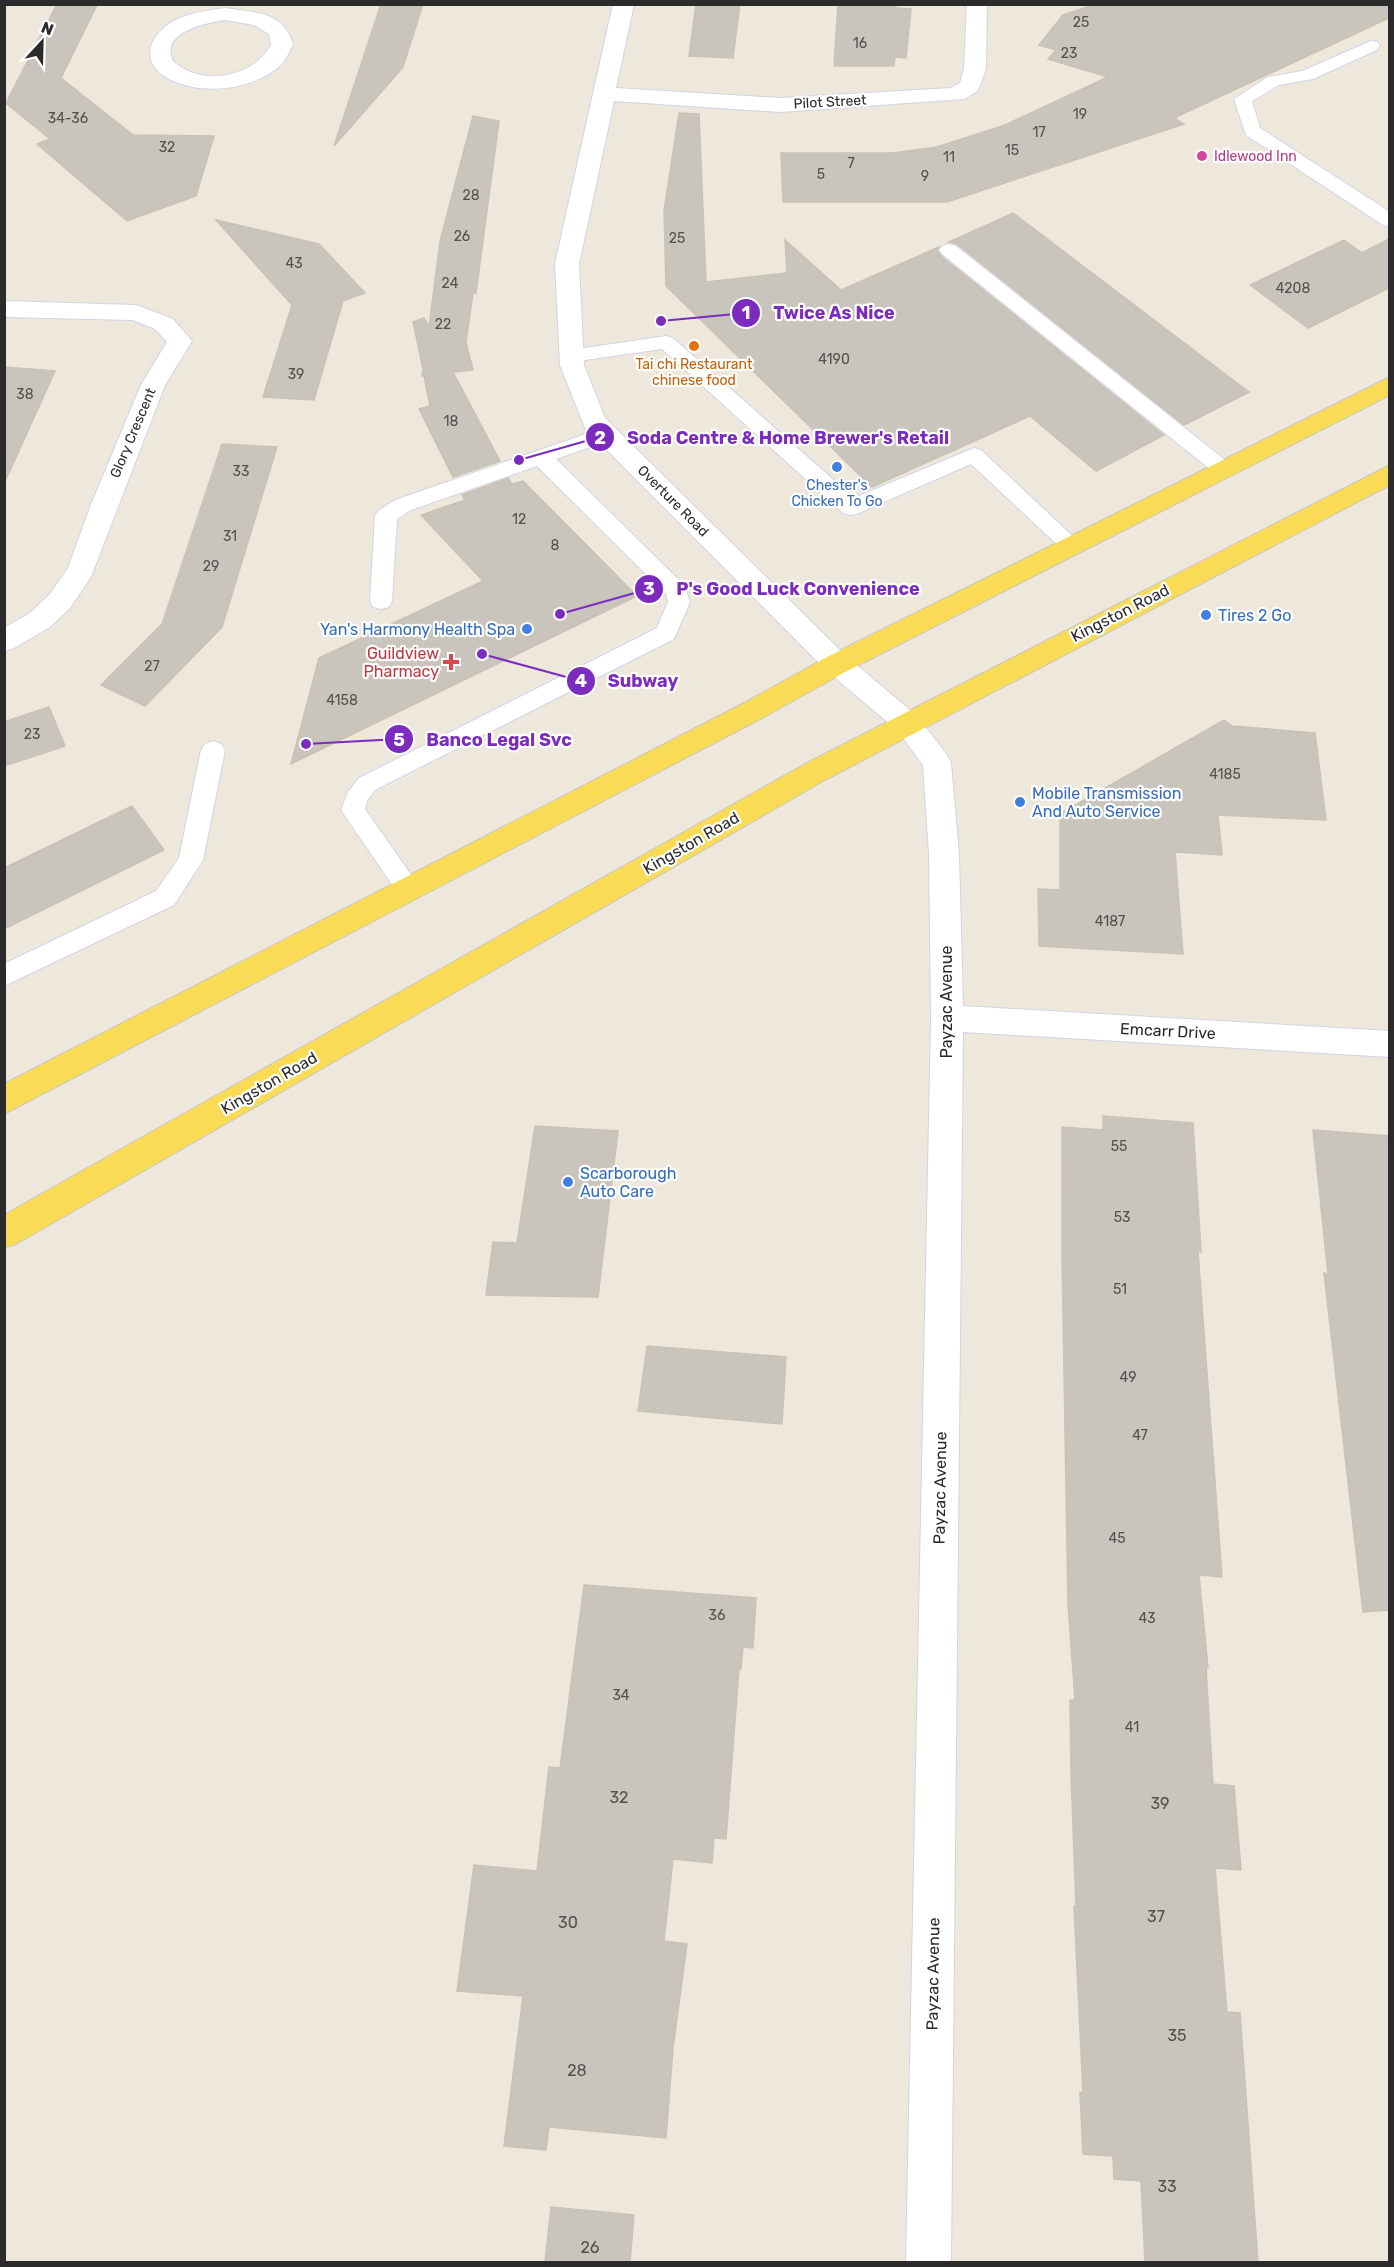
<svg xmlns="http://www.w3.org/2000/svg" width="1394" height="2267" font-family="Rubik,sans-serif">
<rect width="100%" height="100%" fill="#eee7dc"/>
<g fill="#c9c4bc" stroke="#c9c3b5" stroke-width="1.5">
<polygon points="57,4 97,5 61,78 133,135 214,136 196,196 127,221 37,144 50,139 6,103"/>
<polygon points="381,4 423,4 403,67 334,146"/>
<polygon points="696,4 740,4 733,58 689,56"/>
<polygon points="838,4 896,4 896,8 911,9 906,58 895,57 894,66 834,66"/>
<polygon points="1096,4 1389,4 1389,18 1174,118 1184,124 947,202 783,202 781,153 893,153 937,147 1005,125 1108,77 1048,59 1056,50 1039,45 1063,15"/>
<polygon points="679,113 699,114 706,282 787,273 785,240 841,290 939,247 937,250 941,256 1164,435 1096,471 1030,416 872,487 666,286 664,211"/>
<polygon points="473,116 499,121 476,293 473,293 466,342 473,370 453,372 500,461 453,477 419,409 430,406 424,376 422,376 423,369 413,322 424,318 429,327 440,241"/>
<polygon points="1013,213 1249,392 1184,425 957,244 949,242"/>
<polygon points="216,220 319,244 365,293 343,301 314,400 263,397 292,305"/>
<polygon points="1389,239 1389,288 1308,328 1250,285 1344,240 1362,253"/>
<polygon points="4,367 55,371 4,484"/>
<polygon points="222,444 277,447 222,627 145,706 101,685 162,624"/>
<polygon points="508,478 512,484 523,481 637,596 291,764 319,658 483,581 421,515 465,500 462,495"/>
<polygon points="49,707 65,746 4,766 4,722"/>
<polygon points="1224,720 1232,726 1315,733 1326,820 1218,815 1222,855 1175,852 1183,954 1039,946 1038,889 1060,890 1060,814"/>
<polygon points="132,806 164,850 4,929 4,868"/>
<polygon points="1103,1116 1193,1123 1201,1252 1198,1251 1222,1577 1199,1575 1208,1668 1206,1668 1213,1784 1234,1786 1241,1870 1215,1868 1227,2012 1240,2013 1258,2262 1145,2262 1141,2181 1114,2179 1113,2156 1083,2154 1080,2092 1083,2093 1074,1906 1076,1906 1071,1773 1070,1700 1075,1700 1068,1604 1062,1254 1062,1127 1103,1130"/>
<polygon points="535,1126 618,1131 598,1297 486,1295 493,1242 517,1243"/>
<polygon points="1313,1130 1389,1136 1389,1610 1363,1612 1324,1273 1328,1274"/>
<polygon points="647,1346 786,1357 782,1424 638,1411"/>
<polygon points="584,1585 756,1598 753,1648 743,1647 741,1669 739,1669 726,1839 714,1838 712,1863 673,1859 664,1941 687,1944 673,2048 666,2138 549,2127 546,2150 504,2146 523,1996 457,1991 474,1865 537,1871 549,1767 560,1768"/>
<polygon points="551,2207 634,2215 630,2262 545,2262"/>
</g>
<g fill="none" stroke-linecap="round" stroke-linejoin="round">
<defs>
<g id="service">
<polygon points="1371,41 1377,42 1380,46 1377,50 1313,79 1279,85 1252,101 1260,128 1390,212 1390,227 1383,225 1246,135 1234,99 1268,77 1302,71"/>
<polygon points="949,244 956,246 1230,464 1234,469 1230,474 1223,476 1216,474 942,254 939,250 942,246"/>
<polygon points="666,336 673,338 854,498 974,448 981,450 1082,545 1079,550 1071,553 1063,550 971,464 859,513 851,515 843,513 662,349 571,362 564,361 561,356 564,351 571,350"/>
<polygon points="606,427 613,429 616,434 613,439 556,459 684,585 690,602 674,639 375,790 367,801 365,809 421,889 418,896 409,899 400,896 341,810 348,792 359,778 657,628 668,602 666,594 537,466 411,510 397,519 392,601 389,607 381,609 373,607 370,601 375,516 378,511 395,500"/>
<polygon points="213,741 221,744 225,750 203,860 174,905 4,986 4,964 156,891 179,858 201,750 205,744"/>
</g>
<g id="minor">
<polygon points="613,4 634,4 616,88 781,98 951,88 960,83 964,69 967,4 987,4 986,69 978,91 964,99 781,112 614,101 579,264 584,365 605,418 847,657 917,716 947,755 951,763 959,854 963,1006 1390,1031 1390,1057 963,1032 951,2262 906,2262 931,1018 929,854 923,765 897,730 827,671 585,428 560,365 555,264"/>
<path d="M225,8C255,13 284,11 293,45C289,51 286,60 281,65C253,91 196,97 164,76C136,57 155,28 180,18C194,12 210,10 225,8ZM225,20L254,25L269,34L271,45C253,78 201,87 173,61C159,32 206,23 225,20Z"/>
<polygon points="4,301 136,305 173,319 192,341 165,385 91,577 70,608 50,627 14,648 4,651 4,628 30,613 50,594 68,568 90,507 141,385 167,342 155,329 133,320 4,317"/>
</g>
<g id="primary">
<polygon points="1390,377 1390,395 847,671 764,717 4,1114 4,1084 744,703 827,657"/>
<polygon points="1390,465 1390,485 825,780 16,1244 4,1248 4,1215 805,764"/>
</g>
</defs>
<use href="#service" stroke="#d1d4e5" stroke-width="2"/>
<use href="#minor" stroke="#d1d4e5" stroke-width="2"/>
<use href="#primary" stroke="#c8c8c8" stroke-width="2"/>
<use href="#service" fill="#fff" fill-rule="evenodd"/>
<use href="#minor" fill="#fff" fill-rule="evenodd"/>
<use href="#primary" fill="#fadb55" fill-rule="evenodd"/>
</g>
<circle fill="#d1479c" stroke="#fff" stroke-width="2" cx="1202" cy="156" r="6"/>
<circle fill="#e8710a" stroke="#fff" stroke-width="2" cx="694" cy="346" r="6"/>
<g fill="#3f7fe0" stroke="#fff" stroke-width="2">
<circle cx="837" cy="467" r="6"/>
<circle cx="1206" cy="615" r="6"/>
<circle cx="527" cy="629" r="6"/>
<circle cx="1020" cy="802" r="6"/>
<circle cx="568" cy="1182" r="6"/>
</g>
<path fill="#e0444e" stroke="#fff" stroke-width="2" d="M448 653h6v6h6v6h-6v6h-6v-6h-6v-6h6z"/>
<g text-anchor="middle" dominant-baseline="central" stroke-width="4.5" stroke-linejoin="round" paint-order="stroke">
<g font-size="14" fill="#52514f">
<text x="1081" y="22">25</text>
<text x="860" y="43">16</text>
<text x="1069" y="53">23</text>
<text x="1080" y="114">19</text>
<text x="68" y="118">34-36</text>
<text x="1039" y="132">17</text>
<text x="167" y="147">32</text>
<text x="1012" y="150">15</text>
<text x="949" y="157">11</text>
<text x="851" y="163">7</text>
<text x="821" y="174">5</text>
<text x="925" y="176">9</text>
<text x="471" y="195">28</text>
<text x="462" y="236">26</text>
<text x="677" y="238">25</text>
<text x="294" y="263">43</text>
<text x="450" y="283">24</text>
<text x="1293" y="288">4208</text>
<text x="443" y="324">22</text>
<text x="834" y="359">4190</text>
<text x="296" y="374">39</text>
<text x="25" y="394">38</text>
<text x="451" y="421">18</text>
<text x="241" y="471">33</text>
<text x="519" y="519">12</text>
<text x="230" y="536">31</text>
<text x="555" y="545">8</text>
<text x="211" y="566">29</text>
<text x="152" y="666">27</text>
<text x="342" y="700">4158</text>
<text x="32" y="734">23</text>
<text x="1225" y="774">4185</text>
<text x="1110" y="921">4187</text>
<text x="1119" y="1146">55</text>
<text x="1122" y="1217">53</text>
<text x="1120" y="1289">51</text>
<text x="1128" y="1377">49</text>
<text x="1140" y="1435">47</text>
<text x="1117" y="1538">45</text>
<text x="717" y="1615">36</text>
<text x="1147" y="1618">43</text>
<text x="621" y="1695">34</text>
<text x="1132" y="1727">41</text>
</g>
<g font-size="14" fill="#2b2b2b" stroke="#fff">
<text transform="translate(830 102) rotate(-3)">Pilot Street</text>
<text transform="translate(133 433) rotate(-67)">Glory Crescent</text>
<text transform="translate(673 501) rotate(45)">Overture Road</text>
</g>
<g font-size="14" fill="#b23c85" stroke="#fff" text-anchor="start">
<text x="1214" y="156">Idlewood Inn</text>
</g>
<g font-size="14" fill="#c56008" stroke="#fff">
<text x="694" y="364">Tai chi Restaurant<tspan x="694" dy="16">chinese food</tspan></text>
</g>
<g font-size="14" fill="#366cbe" stroke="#fff">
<text x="837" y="485">Chester's<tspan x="837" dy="16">Chicken To Go</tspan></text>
</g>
<g font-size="16" fill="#2b2b2b" stroke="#fff">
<text transform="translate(1120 613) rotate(-27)">Kingston Road</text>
<text transform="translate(691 843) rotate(-30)">Kingston Road</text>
<text transform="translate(946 1002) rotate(-90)">Payzac Avenue</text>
<text transform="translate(1168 1031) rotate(3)">Emcarr Drive</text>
<text transform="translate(269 1083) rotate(-30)">Kingston Road</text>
<text transform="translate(940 1488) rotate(-89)">Payzac Avenue</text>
<text transform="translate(933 1974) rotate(-89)">Payzac Avenue</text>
</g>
<g font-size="16" fill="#366cbe" stroke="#fff" text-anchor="start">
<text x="1218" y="615">Tires 2 Go</text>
<text x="515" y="629" text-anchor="end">Yan's Harmony Health Spa</text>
<text x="1032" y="793">Mobile Transmission<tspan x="1032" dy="18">And Auto Service</tspan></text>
<text x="580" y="1173">Scarborough<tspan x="580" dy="18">Auto Care</tspan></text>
</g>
<g font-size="16" fill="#be3a42" stroke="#fff" text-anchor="end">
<text x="439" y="653">Guildview<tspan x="439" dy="18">Pharmacy</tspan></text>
</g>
<g font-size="16" fill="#52514f">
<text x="619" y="1797">32</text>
<text x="1160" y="1803">39</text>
<text x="1156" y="1916">37</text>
<text x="568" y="1922">30</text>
<text x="1177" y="2035">35</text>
<text x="577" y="2070">28</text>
<text x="1167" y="2186">33</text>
<text x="590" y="2247">26</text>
</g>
</g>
<path fill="none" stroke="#7b2cbf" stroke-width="2" d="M661 321L746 313M519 460L600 437M560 614L649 589M482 654L581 681M306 744L399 739"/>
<g fill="#7b2cbf" stroke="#fff" stroke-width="2">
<circle cx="661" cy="321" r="6"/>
<circle cx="519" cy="460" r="6"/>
<circle cx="560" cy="614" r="6"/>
<circle cx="482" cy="654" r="6"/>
<circle cx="306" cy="744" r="6"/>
<circle cx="746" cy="313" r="15"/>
<circle cx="600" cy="437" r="15"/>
<circle cx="649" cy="589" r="15"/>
<circle cx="581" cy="681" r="15"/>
<circle cx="399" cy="739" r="15"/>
</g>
<g font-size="18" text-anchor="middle" font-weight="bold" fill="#fff">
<text x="746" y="319">1</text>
<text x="600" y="444">2</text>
<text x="649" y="595">3</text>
<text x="581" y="687">4</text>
<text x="399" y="746">5</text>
</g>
<g font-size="18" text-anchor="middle" font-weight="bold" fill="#7b2cbf" stroke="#fff" stroke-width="4.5" stroke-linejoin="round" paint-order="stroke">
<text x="834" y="319">Twice As Nice</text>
<text x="788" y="444">Soda Centre &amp; Home Brewer's Retail</text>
<text x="798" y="595">P's Good Luck Convenience</text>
<text x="643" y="687">Subway</text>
<text x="499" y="746">Banco Legal Svc</text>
</g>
<rect width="1394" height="2267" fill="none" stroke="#2b2b2b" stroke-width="12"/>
<g transform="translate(42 42) rotate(22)" stroke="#ffffff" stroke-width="4.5" paint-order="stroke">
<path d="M0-4.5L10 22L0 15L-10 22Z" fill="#2b2b2b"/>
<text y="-9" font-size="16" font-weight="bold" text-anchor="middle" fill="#2b2b2b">N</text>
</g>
</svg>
